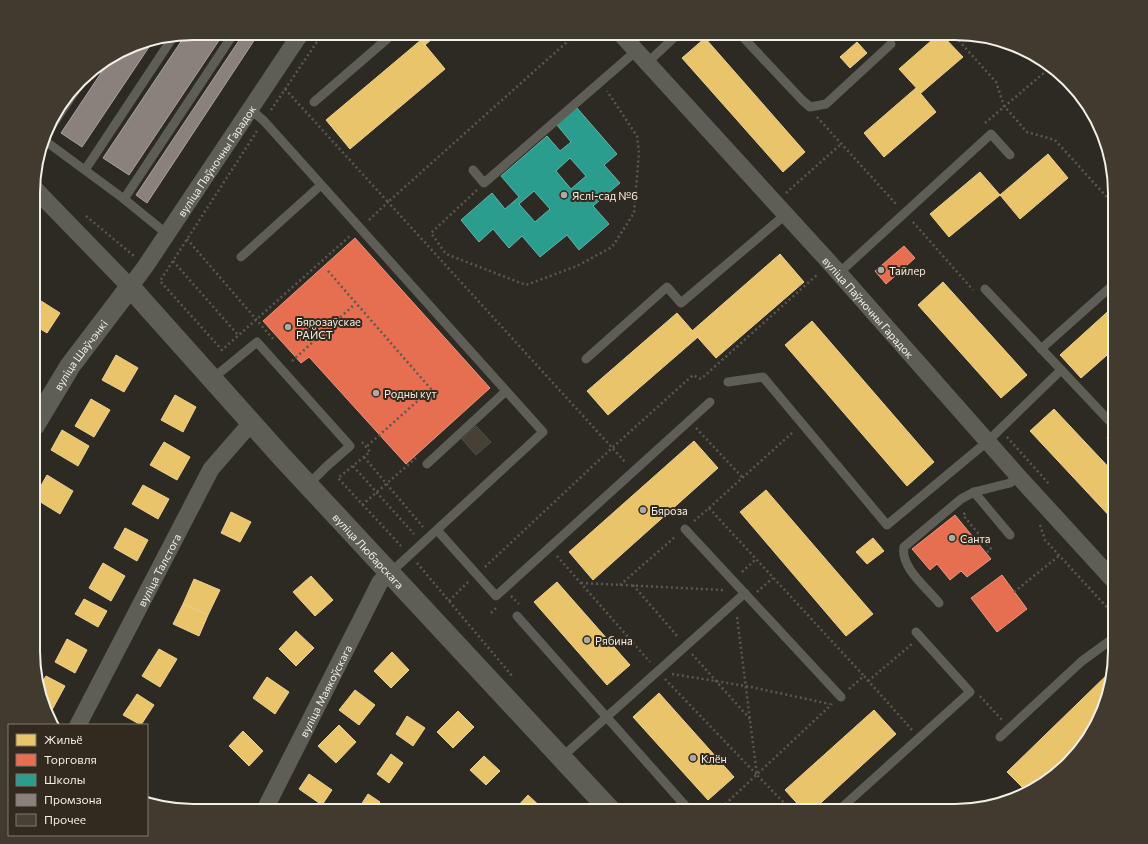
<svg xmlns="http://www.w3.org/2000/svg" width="1148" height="844" font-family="Commissioner,sans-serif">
<rect width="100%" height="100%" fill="#2d2923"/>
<g fill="#e9c46a" stroke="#ecd18f">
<polygon points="415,33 439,33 425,45"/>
<polygon points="940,33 963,57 921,93 899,69"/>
<polygon points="705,38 805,152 783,172 682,58"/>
<polygon points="421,40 445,69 350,149 326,120"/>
<polygon points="857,42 867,53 850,68 840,57"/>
<polygon points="916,88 936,112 884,157 864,133"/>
<polygon points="1048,154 1068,178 1020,219 1000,195"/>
<polygon points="980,172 1000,195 949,237 930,214"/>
<polygon points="780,254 804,282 716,358 692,331"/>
<polygon points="943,282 1027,375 1001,398 918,305"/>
<polygon points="38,299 60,313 47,333 34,325 34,305"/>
<polygon points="1115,305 1115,348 1081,378 1060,355"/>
<polygon points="677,313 698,337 608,415 587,391"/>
<polygon points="812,321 934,462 907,486 785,345"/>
<polygon points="116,355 138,368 124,392 102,380"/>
<polygon points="175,395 196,407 183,432 161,420"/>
<polygon points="91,399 110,410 94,437 75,426"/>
<polygon points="1054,409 1115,474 1115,522 1030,431"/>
<polygon points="62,430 89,446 78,466 51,450"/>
<polygon points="694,441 718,468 593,580 569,552"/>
<polygon points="164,442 190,457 177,480 150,465"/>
<polygon points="47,475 73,491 60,514 34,498"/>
<polygon points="143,485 169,499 158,519 132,504"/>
<polygon points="766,490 873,614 846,636 740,512"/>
<polygon points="231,512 251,522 240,542 221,533"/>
<polygon points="34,522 39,524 34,532"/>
<polygon points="125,528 148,540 137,561 114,548"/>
<polygon points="873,538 884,551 867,564 856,552"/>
<polygon points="103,563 125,576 111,601 89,588"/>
<polygon points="311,576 333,600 315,616 293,592"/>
<polygon points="194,579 220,590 208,615 183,604"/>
<polygon points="557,582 630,665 607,685 534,602"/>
<polygon points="84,599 107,611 98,627 75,614"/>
<polygon points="183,604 208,615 199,636 173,624"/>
<polygon points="296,631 314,648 296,666 279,649"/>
<polygon points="67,639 87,650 75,673 55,662"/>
<polygon points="159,649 177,659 160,687 142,676"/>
<polygon points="392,652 409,670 391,688 374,671"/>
<polygon points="1113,669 1103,712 1082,749 1028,793 1007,772"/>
<polygon points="46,676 65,686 52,710 46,707 39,687"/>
<polygon points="267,677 289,692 275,714 253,698"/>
<polygon points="355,690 375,705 359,725 339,710"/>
<polygon points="659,693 734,777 708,800 633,717"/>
<polygon points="137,694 154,705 141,725 123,715"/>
<polygon points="874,710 896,734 812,811 804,811 785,790"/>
<polygon points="458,711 474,727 453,748 437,732"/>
<polygon points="407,716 425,728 413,746 396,734"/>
<polygon points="339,725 356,742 336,763 318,746"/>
<polygon points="243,731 263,751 249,766 229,746"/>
<polygon points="391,754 403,763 389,783 377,774"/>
<polygon points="484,756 500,771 486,785 470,770"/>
<polygon points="309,774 332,790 322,805 299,789"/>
<polygon points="368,794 380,802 374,811 357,811"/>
<polygon points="528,795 545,811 521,811 517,807"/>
</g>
<g fill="#e76f51" stroke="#eb957e">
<polygon points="355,238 490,388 406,464 309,357 301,363 263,321"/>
<polygon points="904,246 915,258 886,284 875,271"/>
<polygon points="955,515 991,559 967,577 961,571 950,580 937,564 930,570 912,549"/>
<polygon points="1002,575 1027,609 997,632 971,598"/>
</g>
<path fill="#2a9d8f" stroke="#66b5a9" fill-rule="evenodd" d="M577,108L617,154L604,165L620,183L593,206L609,224L579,250L567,235L540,257L522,236L509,248L493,229L479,242L461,220L492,193L505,209L519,197L501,176L547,136L560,151L571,142L557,125ZM570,158L586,176L571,189L556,171ZM534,191L550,209L535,222L519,204Z"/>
<g fill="#8a817c" stroke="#aaa29c">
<polygon points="193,33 224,33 129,175 103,158 186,34"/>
<polygon points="244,33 259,33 147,203 136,195"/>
<polygon points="153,41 82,147 61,133 111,58 132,45"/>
</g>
<polygon fill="#474035" stroke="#524e49" points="476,426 491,442 476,455 462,439"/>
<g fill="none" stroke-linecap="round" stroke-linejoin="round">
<g stroke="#5a5951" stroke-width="2.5" stroke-dasharray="2 3" stroke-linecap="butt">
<polyline points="952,33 996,82 1004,106 1027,132 1055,140 1115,206"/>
<polyline points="285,89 388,202 577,33"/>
<polyline points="271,110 323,33"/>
<polyline points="817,117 897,205"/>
<polyline points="985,123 1052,66"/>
<polyline points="257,131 160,281 222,350 351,235"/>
<polyline points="477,190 431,233 446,254 526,285 577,266 612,247 634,213 639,152 637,136 607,91"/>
<polyline points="786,193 841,144"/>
<polyline points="86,216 134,256"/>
<polyline points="369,220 388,202 626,463"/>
<polyline points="913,222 973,290"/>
<polyline points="187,239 273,339"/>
<polyline points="173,261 239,336"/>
<polyline points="328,271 431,389 366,447"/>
<polyline points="292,361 355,304"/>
<polyline points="696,428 743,478"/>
<polyline points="1007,437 1049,484"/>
<polyline points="1107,437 1115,446"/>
<polyline points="362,442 370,452 338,478 401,546"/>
<polyline points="364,457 423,527"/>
<polyline points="353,466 414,534"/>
<polyline points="362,505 416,458"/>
<polyline points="709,508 793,432"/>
<polyline points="965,513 963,515 991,549 986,553"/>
<polyline points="694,521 709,508 864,676"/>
<polyline points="1040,525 1045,540 1115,616"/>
<polyline points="557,556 650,662"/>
<polyline points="417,563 513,677"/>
<polyline points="485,567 612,448 693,375 701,379 818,274"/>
<polyline points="742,572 756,559"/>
<polyline points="581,583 722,590 724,588"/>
<polyline points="620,585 676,536"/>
<polyline points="633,585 679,638"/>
<polyline points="757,592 773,578"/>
<polyline points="1014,592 1060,555"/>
<polyline points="511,596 519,604"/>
<polyline points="449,601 468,582"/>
<polyline points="491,613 496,608"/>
<polyline points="737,617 757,775 792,811"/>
<polyline points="692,654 750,719"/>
<polyline points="672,674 746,686 830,704"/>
<polyline points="665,679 757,775"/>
<polyline points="868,681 912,644"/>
<polyline points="849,689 864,676 912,730"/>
<polyline points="980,696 1002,720"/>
<polyline points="628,806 632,811"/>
<polyline points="718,811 832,704"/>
</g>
<g stroke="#5e5e54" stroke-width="9">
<polyline points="739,33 802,100 810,107 826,104 891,44"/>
<polyline points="647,63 679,33"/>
<polyline points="314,102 387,39 388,33"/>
<polyline points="250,109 264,121 543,432 390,573"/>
<polyline points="45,136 88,72"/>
<polyline points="44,140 124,199 167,234"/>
<polyline points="85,170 173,37"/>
<polyline points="473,170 484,183 636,51"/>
<polyline points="124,199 234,33"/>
<polyline points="241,257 321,185"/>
<polyline points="839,273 991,134 1010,155"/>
<polyline points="985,289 1115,427"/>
<polyline points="1041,349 1115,283"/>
<polyline points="586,359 667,287 681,303 785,215"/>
<polyline points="212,379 257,342 350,446 327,466 308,485"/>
<polyline points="728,382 763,377 887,525 988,441 1061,370"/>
<polyline points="427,464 506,391"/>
<polyline points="685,529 841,697"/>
<polyline points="437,530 496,596 710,402"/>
<polyline points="1010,535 974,492 1010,483 1018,476"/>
<path d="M939,603C927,588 900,567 904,547L961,499L974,492"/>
<polyline points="517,616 690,811"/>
<polyline points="1000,737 1082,661 1115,637"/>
<polyline points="562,757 745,593"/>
<polyline points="838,811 970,692 916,632"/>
</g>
<g stroke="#5e5e54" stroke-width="17">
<path id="s1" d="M620,33L830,263L1018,476L1115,582"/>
<path id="s2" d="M34,188L130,287L145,267L301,33"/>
<path id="s3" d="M78,725L211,469L251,423"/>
<path id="s4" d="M264,811L371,600L380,582L390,573"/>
</g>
<path stroke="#5e5e54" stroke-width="21" id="s5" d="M34,426L70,366L130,287L281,456L611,811"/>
</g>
<g fill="#aea9a2" stroke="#322a1e" stroke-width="1.5">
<circle cx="564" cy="195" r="4"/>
<circle cx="881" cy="270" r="4"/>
<circle cx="288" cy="327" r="4"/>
<circle cx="376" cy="393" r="4"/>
<circle cx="643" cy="510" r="4"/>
<circle cx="952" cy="538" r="4"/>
<circle cx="587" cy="640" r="4"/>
<circle cx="693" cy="758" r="4"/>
</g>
<g text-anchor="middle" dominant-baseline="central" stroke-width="4" stroke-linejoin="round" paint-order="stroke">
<g font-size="11" fill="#f3eee6" stroke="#322a1e">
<text stroke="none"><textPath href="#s2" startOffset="291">вуліца Паўночны Гарадок</textPath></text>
<text stroke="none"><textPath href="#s1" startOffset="370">вуліца Паўночны Гарадок</textPath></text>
<text stroke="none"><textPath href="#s5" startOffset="85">вуліца Шаўчэнкі</textPath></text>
<text stroke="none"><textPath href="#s5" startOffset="525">вуліца Любарскага</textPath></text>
<text stroke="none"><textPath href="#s3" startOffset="175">вуліца Талстога</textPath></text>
<text stroke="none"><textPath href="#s4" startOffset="135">вуліца Маякоўскага</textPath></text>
</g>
<g font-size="11" fill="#f3eee6" stroke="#322a1e" text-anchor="start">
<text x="572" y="195">Яслі-сад №6</text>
<text x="889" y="270">Тайлер</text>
<text x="296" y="321">Бярозаўскае<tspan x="296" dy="13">РАЙСТ</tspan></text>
<text x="384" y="393">Родны кут</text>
<text x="651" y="510">Бяроза</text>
<text x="960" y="538">Санта</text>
<text x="595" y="640">Рябина</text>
<text x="701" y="758">Клён</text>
</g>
</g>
<path d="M0 0H1148V844H0ZM193 40H955A153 153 0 0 1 1108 193V651A153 153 0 0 1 955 804H193A153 153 0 0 1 40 651V193A153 153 0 0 1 193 40Z" fill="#413a2e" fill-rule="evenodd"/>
<path fill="none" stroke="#f3eee6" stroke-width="2" d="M193 40H955A153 153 0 0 1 1108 193V651A153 153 0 0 1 955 804H193A153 153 0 0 1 40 651V193A153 153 0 0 1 193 40Z"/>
<rect x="8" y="724" width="140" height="112" fill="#322a1e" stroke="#7f786e"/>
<rect x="16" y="734" width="20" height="12" fill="#e9c46a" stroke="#7f786e"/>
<text x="44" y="744" font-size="12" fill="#f3eee6">Жильё</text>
<rect x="16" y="754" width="20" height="12" fill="#e76f51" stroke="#7f786e"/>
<text x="44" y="764" font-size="12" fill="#f3eee6">Торговля</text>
<rect x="16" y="774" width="20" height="12" fill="#2a9d8f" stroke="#7f786e"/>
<text x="44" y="784" font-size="12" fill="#f3eee6">Школы</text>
<rect x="16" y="794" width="20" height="12" fill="#8a817c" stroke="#7f786e"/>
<text x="44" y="804" font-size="12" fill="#f3eee6">Промзона</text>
<rect x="16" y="814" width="20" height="12" fill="#474035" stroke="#7f786e"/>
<text x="44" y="824" font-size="12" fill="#f3eee6">Прочее</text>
</svg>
